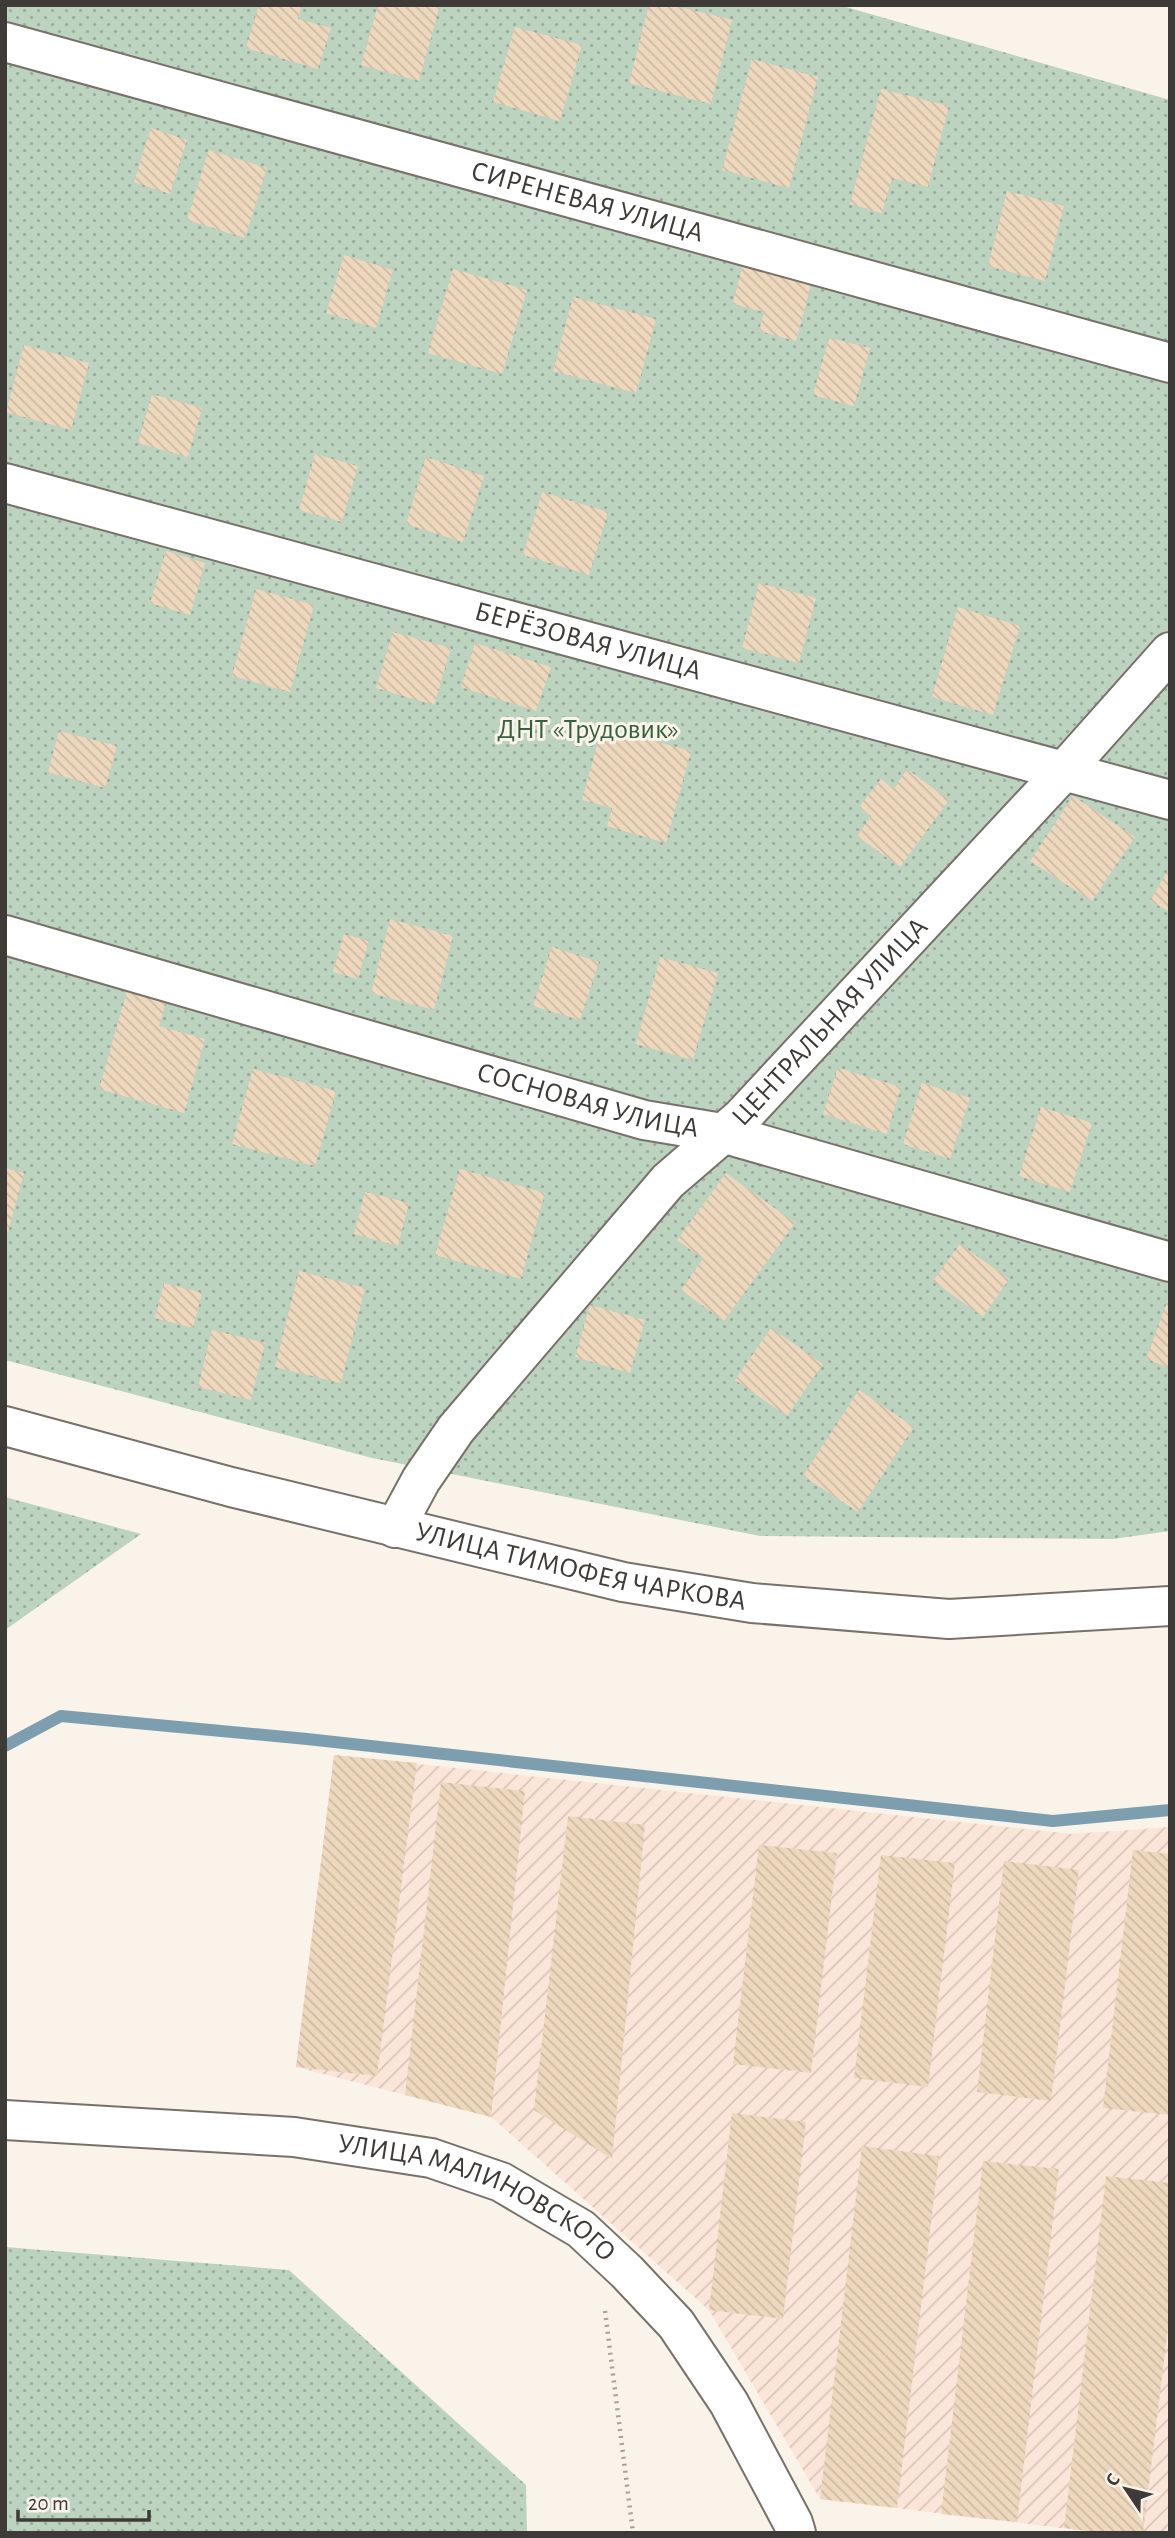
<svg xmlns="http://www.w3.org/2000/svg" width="1175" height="2538" font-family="'Alegreya Sans',sans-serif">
<defs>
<pattern id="industrial-furrows" width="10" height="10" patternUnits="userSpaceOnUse" patternTransform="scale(1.75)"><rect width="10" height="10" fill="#fbe5d8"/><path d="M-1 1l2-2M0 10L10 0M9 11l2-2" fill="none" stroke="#d8c5ba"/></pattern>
<pattern id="grass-dots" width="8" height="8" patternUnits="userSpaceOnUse" patternTransform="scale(1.75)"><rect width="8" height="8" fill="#bbd3bf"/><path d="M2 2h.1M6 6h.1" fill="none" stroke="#99ac9c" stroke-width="1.8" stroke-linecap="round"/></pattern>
<pattern id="building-back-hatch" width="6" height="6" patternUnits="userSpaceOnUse" patternTransform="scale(1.75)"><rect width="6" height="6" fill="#eed8bd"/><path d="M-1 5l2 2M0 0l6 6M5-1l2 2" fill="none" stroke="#cdbaa3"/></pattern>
</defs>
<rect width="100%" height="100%" fill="#faf3ea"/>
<polygon fill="url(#industrial-furrows)" points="334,1755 1072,1834 1170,1827 1170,2533 1103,2533 820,2499 709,2310 491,2117 296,2067"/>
<g fill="url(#grass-dots)">
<polygon points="5,5 839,5 1170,100 1170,1531 1113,1539 760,1536 372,1458 5,1360"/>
<polygon points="5,1497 141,1534 5,1630"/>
<polygon points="5,2247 289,2270 526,2485 527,2533 5,2533"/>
</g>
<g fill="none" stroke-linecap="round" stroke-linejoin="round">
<polyline stroke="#7d9eae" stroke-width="12" points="5,1746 61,1716 307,1739 1053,1821 1170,1810"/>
</g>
<g fill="url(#building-back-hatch)">
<polygon points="259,5 302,5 298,19 331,28 318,69 246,48"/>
<polygon points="378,5 440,5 419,81 361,65"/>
<polygon points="649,5 672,5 732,20 711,104 629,83"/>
<polygon points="515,27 582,45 560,121 493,102"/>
<polygon points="752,59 818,77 789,188 722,170"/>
<polygon points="881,89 949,106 928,187 892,178 882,213 850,204"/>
<polygon points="151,128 187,140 170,194 134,182"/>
<polygon points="209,150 267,168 245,238 187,220"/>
<polygon points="1007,191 1064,206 1045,281 988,266"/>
<polygon points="344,255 393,270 376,328 326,313"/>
<polygon points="744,259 813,278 796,341 759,331 764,312 733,304"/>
<polygon points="453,269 527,290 502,374 428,353"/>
<polygon points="573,297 656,319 636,393 553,371"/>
<polygon points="829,338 870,348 854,406 813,395"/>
<polygon points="24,345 89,363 71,430 6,412"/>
<polygon points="152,394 202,408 188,457 138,443"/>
<polygon points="315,454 358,466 342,522 299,510"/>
<polygon points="426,457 484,476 463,542 406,524"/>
<polygon points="542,492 608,512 589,575 523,555"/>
<polygon points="166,551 205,563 190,615 150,603"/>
<polygon points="759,583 816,598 799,663 742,648"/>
<polygon points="256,589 314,605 290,692 232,676"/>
<polygon points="958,607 1020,626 993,715 932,697"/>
<polygon points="393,632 451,648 434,705 376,688"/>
<polygon points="475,643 551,667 536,711 461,687"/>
<polygon points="602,727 691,751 666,843 607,826 612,808 582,800"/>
<polygon points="59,731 117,746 105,788 48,772"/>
<polygon points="907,769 949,800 900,867 857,836 871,816 859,807 881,779 894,789"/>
<polygon points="1073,796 1135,837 1092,901 1030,861"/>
<polygon points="1170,867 1170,912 1150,901"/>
<polygon points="390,919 453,936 434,1010 371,993"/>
<polygon points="344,934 369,941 358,979 333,972"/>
<polygon points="552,947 599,962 580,1020 533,1006"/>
<polygon points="660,957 718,973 693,1060 636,1044"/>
<polygon points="127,991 166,1002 159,1026 205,1039 184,1113 99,1089"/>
<polygon points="838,1068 901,1087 887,1134 823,1114"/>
<polygon points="253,1069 336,1091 315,1166 232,1144"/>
<polygon points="922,1083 970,1098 950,1159 903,1144"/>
<polygon points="1041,1107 1092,1123 1070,1192 1019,1176"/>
<polygon points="5,1168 24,1173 8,1232 5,1231"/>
<polygon points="460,1169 545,1193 521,1279 435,1255"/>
<polygon points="726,1173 795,1223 724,1321 681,1290 703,1259 677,1240"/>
<polygon points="365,1192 409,1203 398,1246 354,1234"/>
<polygon points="960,1244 1009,1279 983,1317 933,1281"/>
<polygon points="299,1271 365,1288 341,1383 275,1367"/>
<polygon points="164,1283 202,1293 193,1328 155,1318"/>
<polygon points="1169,1297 1170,1297 1170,1368 1146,1359"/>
<polygon points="590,1305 645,1320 630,1373 575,1357"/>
<polygon points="771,1328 823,1364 787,1416 735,1380"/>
<polygon points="212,1330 265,1343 251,1400 198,1387"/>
<polygon points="859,1390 914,1427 858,1512 803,1476"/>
<polygon points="334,1755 417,1763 377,2076 296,2067"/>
<polygon points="441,1782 525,1791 491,2117 405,2095"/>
<polygon points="568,1816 645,1825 612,2159 534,2110"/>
<polygon points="759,1845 837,1853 811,2073 733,2064"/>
<polygon points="1133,1850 1170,1854 1170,2115 1103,2108"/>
<polygon points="881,1855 955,1863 928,2087 854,2078"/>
<polygon points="1004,1861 1079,1870 1051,2101 977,2092"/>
<polygon points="732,2113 806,2122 783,2319 709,2310"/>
<polygon points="862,2146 939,2156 897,2508 820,2499"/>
<polygon points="983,2161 1059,2169 1017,2522 941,2514"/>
<polygon points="1106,2176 1170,2183 1170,2311 1143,2533 1103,2533 1064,2528"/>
</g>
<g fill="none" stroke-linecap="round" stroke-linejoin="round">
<defs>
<g id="minor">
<path id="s1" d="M5,42L1170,363"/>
<path id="s2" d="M5,483L1170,800"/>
<path id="s3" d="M5,935L644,1120L722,1133L1170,1262"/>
<path id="s4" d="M395,1528L421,1480L456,1429L668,1181L741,1118L1064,771L1170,652"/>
</g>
<g id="tertiary">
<path id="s5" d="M5,2120L294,2137L431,2158L501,2182L581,2229L627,2272L676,2324L729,2403L793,2523L796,2533"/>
</g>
<g id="secondary">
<path id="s6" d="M5,1426L231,1487L623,1582L752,1603L949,1619L1170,1606"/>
</g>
</defs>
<use href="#minor" stroke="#78716a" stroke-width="42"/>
<use href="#tertiary" stroke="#78716a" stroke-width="42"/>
<use href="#secondary" stroke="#78716a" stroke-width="42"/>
<polyline stroke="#a6a19b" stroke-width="4.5" stroke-dasharray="2 5" stroke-linecap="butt" points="605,2311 633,2533"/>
<use href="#minor" stroke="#fff" stroke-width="38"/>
<use href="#tertiary" stroke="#fff" stroke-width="38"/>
<use href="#secondary" stroke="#fff" stroke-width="38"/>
</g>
<g text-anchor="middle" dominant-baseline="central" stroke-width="6" stroke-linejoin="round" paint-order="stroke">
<g font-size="28" fill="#3d3a37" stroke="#faf3ea">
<text stroke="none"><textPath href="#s1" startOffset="604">СИРЕНЕВАЯ УЛИЦА</textPath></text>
<text stroke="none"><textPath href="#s2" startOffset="604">БЕРЁЗОВАЯ УЛИЦА</textPath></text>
<text stroke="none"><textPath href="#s4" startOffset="670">ЦЕНТРАЛЬНАЯ УЛИЦА</textPath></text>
<text stroke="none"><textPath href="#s3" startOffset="606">СОСНОВАЯ УЛИЦА</textPath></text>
<text stroke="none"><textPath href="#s6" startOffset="593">УЛИЦА ТИМОФЕЯ ЧАРКОВА</textPath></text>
<text stroke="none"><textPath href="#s5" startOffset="485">УЛИЦА МАЛИНОВСКОГО</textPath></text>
</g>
<g font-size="28" fill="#36613f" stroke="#faf3ea">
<text x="588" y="730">ДНТ «Трудовик»</text>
</g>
</g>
<rect width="1175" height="2538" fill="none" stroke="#3d3a37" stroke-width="14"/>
<g transform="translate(1126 2489) rotate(305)" stroke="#faf3ea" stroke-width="5" paint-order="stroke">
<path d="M0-5L12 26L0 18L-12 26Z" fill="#3d3a37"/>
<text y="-10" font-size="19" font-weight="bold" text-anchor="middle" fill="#3d3a37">С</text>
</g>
<path d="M18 2510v10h131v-10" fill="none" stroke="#3d3a37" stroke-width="3.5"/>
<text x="28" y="2510" font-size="21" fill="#3d3a37" stroke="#faf3ea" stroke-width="5" paint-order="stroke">20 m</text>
</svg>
